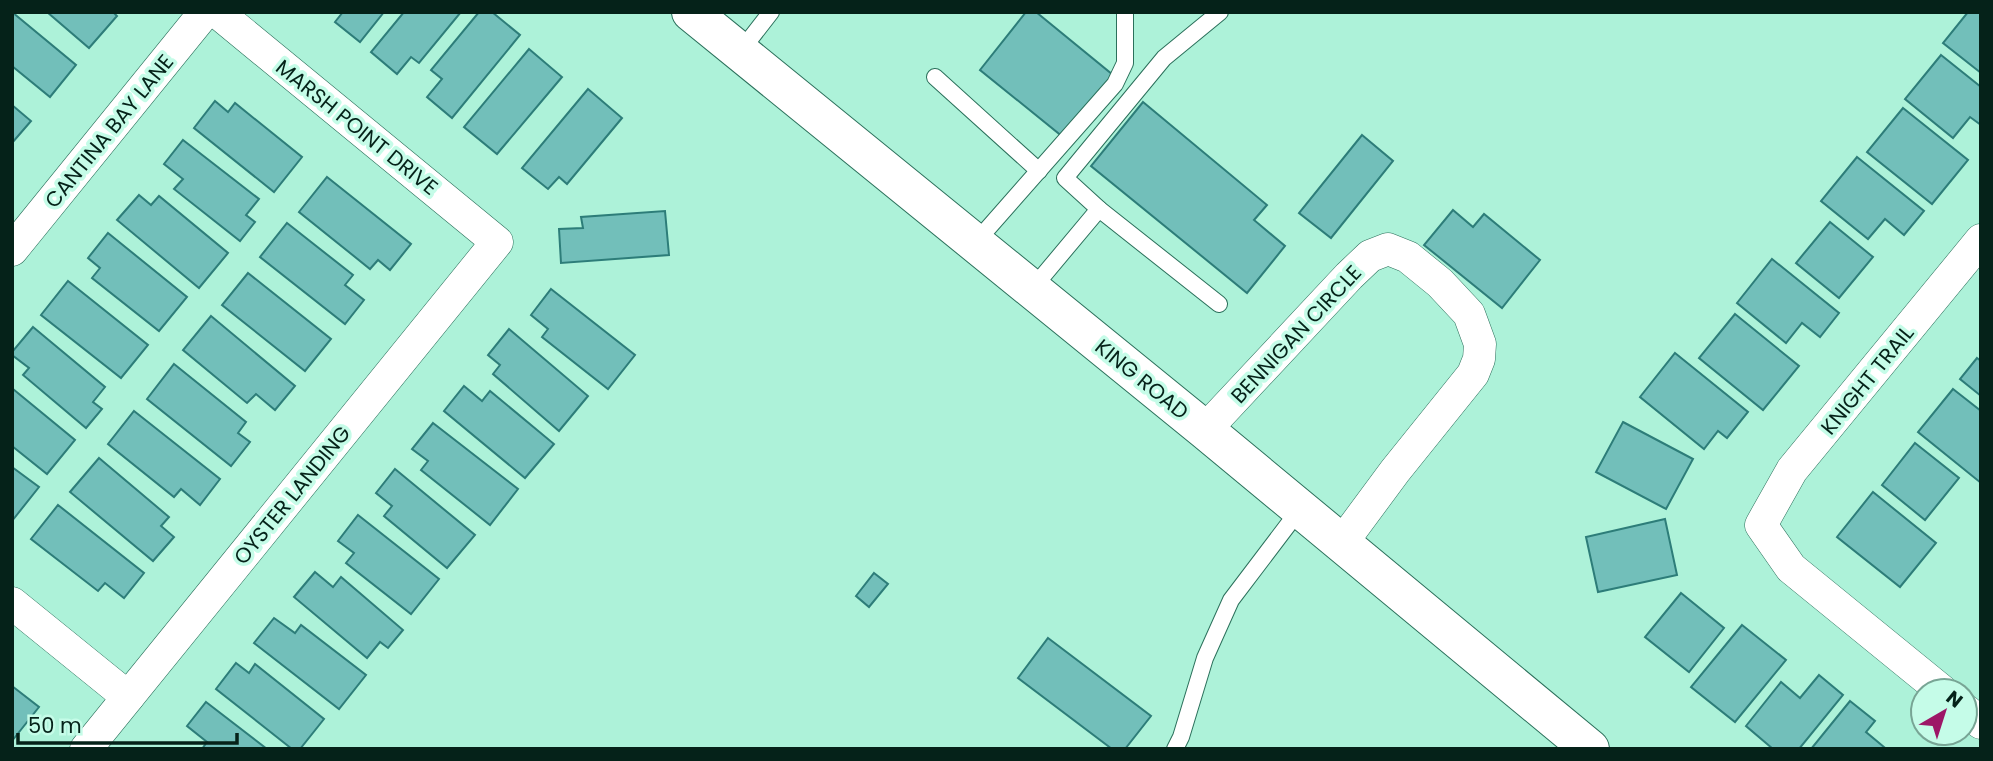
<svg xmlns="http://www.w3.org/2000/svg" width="1993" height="761" font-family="Poppins,sans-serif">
<rect width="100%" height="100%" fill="#adf2d9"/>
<g fill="#72bfba" stroke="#2d7d79" stroke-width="2">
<polygon points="12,12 76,65 50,97 12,66"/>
<polygon points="47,12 113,12 117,16 89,48"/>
<polygon points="343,12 384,12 360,42 335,22"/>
<polygon points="404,12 461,12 419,63 411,57 397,74 371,52"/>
<polygon points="479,12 492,12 520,35 452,118 427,97 442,79 431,70"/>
<polygon points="1026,12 1036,12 1113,75 1063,137 980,70"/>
<polygon points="1968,12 1981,12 1981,73 1943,43"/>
<polygon points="529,49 562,77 497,154 464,127"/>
<polygon points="1941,55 1981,87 1981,125 1970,117 1953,138 1905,99"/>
<polygon points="588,89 622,118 567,184 559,177 548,189 522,168"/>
<polygon points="215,101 228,112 235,103 302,157 274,192 194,128"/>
<polygon points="1143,102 1267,205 1254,220 1285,246 1247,293 1091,166"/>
<polygon points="12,105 31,121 12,143"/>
<polygon points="1903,108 1968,160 1932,204 1867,152"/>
<polygon points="1362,135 1393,161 1331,238 1299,213"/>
<polygon points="183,140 259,199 246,215 255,222 240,241 174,189 183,179 164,164"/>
<polygon points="1857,157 1924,211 1904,235 1885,219 1868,239 1821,201"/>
<polygon points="327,177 411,244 390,270 378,260 370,269 299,212"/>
<polygon points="139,195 151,205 159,196 228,253 199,288 117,220"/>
<polygon points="1453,210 1473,227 1484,214 1540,260 1502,308 1424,245"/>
<polygon points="665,211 669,255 561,263 559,229 583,228 581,217"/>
<polygon points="1830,222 1873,257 1839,298 1796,263"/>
<polygon points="287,223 353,275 345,285 364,300 345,324 260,257"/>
<polygon points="108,233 187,297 159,331 92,278 100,268 88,258"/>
<polygon points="1772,259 1839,313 1820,337 1802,323 1786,343 1737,303"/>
<polygon points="248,273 331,339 305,371 222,305"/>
<polygon points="68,281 148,345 121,378 41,315"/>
<polygon points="551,289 635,355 608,389 542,337 548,329 531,315"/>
<polygon points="1735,314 1799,366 1763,410 1699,358"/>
<polygon points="211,316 295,386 275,410 256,394 247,403 183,350"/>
<polygon points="33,327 105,387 93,402 102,409 86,428 23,375 29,368 12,355 12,352"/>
<polygon points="509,329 588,396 559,431 493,374 500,365 488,355"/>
<polygon points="1675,353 1748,412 1727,438 1718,431 1704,449 1640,397"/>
<polygon points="1977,358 1981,361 1981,396 1960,379"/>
<polygon points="174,364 246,422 238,433 250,442 231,466 147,399"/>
<polygon points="464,386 482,401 490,391 554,444 525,478 444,411"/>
<polygon points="13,389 75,440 47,474 12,446"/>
<polygon points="1953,389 1981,411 1981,483 1918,432"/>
<polygon points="134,411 220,479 200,505 181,489 174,497 108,444"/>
<polygon points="1623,422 1693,459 1666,509 1596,472"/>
<polygon points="433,423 518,489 490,525 421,470 428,461 412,449"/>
<polygon points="1915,443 1959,478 1925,520 1882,485"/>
<polygon points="99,458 169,517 161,526 174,537 153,561 70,492"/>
<polygon points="12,467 39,487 12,521"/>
<polygon points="395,469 475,535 447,568 384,516 392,506 376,493"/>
<polygon points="1873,492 1936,543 1900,587 1837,537"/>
<polygon points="58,505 144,573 124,598 105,583 98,591 31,539"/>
<polygon points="358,515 439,579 411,614 346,563 354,553 338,541"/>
<polygon points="1665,519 1677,575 1598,592 1586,537"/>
<polygon points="315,572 333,587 341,577 403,630 388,648 380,642 367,658 294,597"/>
<polygon points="874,573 888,584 869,607 856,596"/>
<polygon points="1681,593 1724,628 1689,672 1645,637"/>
<polygon points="274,618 295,633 301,625 366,675 339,709 254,643"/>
<polygon points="1742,625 1786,660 1735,722 1691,687"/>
<polygon points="1048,638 1151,716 1125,749 1112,749 1018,678"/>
<polygon points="236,663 249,673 255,664 324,719 300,749 292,749 216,689"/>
<polygon points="1819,675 1843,695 1799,749 1773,749 1746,726 1781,682 1800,698"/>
<polygon points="12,686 39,707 12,741"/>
<polygon points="1850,701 1875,721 1866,732 1884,747 1882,749 1811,749"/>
<polygon points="206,702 267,749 202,749 207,742 187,726"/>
</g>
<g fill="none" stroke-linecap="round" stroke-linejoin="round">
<defs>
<g id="lane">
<polyline points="740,52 771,12"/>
<polyline points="935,77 1039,171"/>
<polyline points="1099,209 1065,178 1164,58 1220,12"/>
<polyline points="975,243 1115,84 1125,63 1125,12"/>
<polyline points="1032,289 1099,209 1219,304"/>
<polyline points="1175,749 1181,737 1205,658 1231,600 1300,509"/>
</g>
<g id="street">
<polyline points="12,250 205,12"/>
<polyline points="1205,430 1349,276 1370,256 1388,249 1408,257 1440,283 1469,314 1480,344 1479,359 1473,374 1395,471 1341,544"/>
<polyline points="12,603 128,697"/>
<polyline points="1942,691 1791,568 1761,525 1792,470 1981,240"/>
<polyline points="1965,710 1981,723"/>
<polyline points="86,749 497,242 217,12"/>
</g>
<polyline id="secondary" points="691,12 1205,430 1590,749"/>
</defs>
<use href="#lane" stroke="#2b705b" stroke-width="18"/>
<use href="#street" stroke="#2b705b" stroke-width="33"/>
<use href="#secondary" stroke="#2b705b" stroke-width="40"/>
<use href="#lane" stroke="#fff" stroke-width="16"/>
<use href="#street" stroke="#fff" stroke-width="32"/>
<use href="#secondary" stroke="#fff" stroke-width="38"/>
</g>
<g text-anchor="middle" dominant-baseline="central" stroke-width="7" stroke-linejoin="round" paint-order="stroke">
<g font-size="21" fill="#052219" stroke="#c5fce8">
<text transform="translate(357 127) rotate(39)">MARSH POINT DRIVE</text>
<text transform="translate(109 131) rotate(-51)">CANTINA BAY LANE</text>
<text transform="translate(1296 334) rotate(-47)">BENNIGAN CIRCLE</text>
<text transform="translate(1142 379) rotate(39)">KING ROAD</text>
<text transform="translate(1867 380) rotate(-51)">KNIGHT TRAIL</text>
<text transform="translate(292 495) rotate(-51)">OYSTER LANDING</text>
</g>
</g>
<rect width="1993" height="761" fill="none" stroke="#052219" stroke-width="28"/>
<g transform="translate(1944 712) rotate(39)"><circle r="33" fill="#c5fce8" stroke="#78a595" stroke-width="2"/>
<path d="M0-5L12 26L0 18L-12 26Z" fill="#9d1767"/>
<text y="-10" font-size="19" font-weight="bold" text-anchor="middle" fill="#052219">N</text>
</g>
<path d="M18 733v10h219v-10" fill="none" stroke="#052219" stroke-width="3.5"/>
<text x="28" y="733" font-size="21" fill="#052219" stroke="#c5fce8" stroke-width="5" paint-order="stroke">50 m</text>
</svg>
